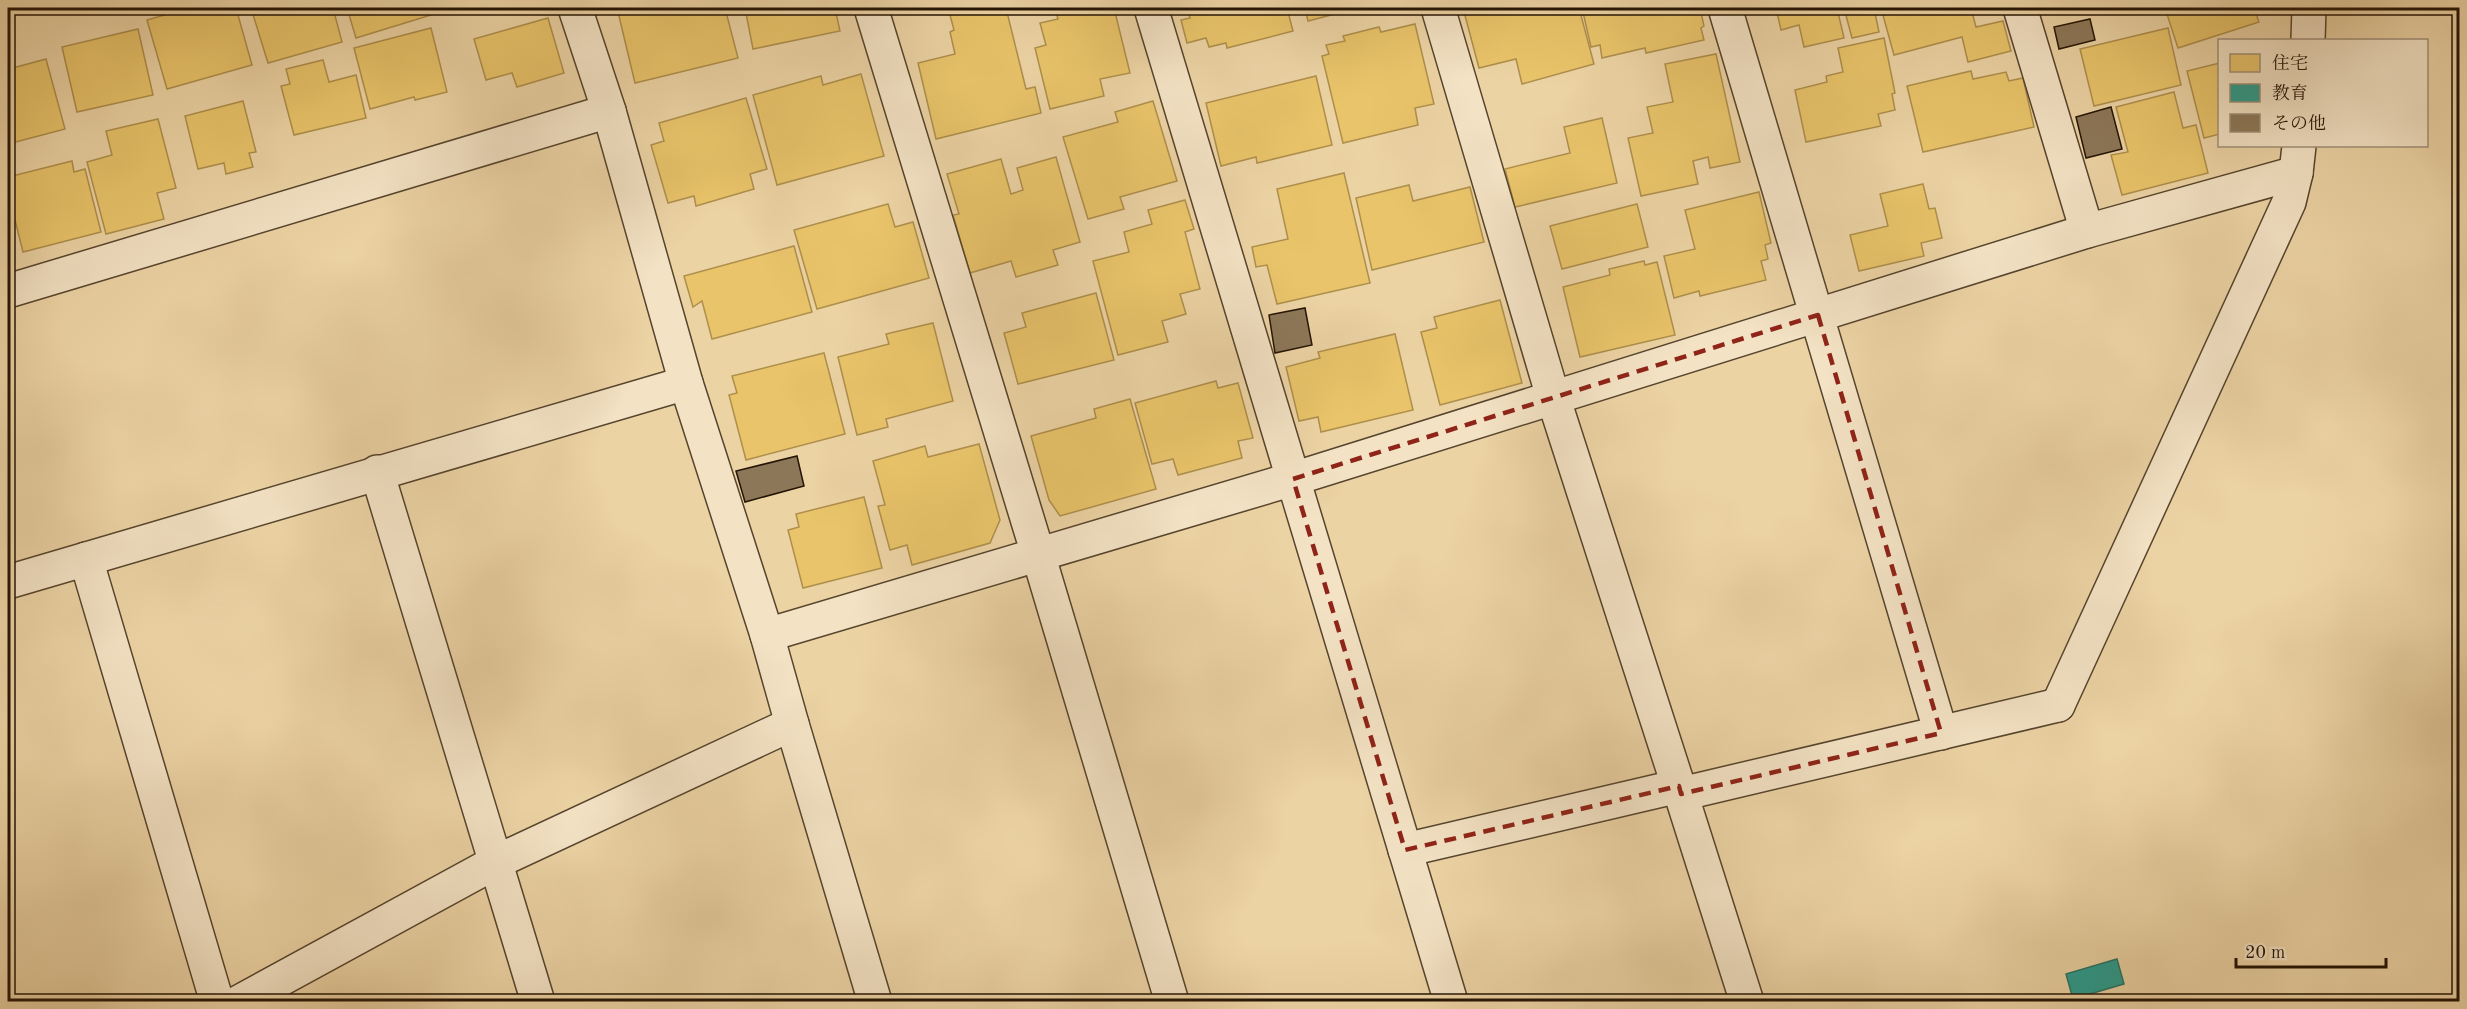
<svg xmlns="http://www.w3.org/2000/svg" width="2467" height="1009" font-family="'Old Standard TT','Noto Serif JP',serif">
<rect width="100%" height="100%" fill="#ecd3a4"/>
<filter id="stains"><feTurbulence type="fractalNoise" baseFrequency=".00333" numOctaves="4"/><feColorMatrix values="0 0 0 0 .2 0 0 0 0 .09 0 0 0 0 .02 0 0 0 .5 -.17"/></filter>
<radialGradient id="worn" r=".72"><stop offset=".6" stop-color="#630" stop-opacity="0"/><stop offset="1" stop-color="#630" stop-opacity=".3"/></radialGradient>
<g fill="#e9c46a" stroke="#ae8f4c" stroke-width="1.5">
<polygon points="189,8 236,8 252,65 167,89 147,20"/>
<polygon points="251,8 333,8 342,42 268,63"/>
<polygon points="347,8 443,8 444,11 356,38"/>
<polygon points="635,8 725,8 738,58 635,83 618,12"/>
<polygon points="745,8 835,8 840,31 753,49"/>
<polygon points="984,8 1006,8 1026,89 1035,87 1041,113 936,139 918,63 955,54 950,32 954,30 950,15"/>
<polygon points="1055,8 1114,8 1130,73 1100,79 1104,96 1050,109 1035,48 1046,45 1040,23 1058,19"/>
<polygon points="1191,8 1287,8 1293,31 1227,48 1226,43 1209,47 1206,38 1187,43 1181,20 1190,18 1188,12 1192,12"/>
<polygon points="1305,8 1353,8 1354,9 1308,21"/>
<polygon points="1463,8 1512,8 1513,11 1525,8 1579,8 1594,64 1522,84 1516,59 1479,68"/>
<polygon points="1582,8 1700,8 1704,26 1701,28 1704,40 1646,53 1645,48 1602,58 1600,45 1591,47"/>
<polygon points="1776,8 1837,8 1844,38 1804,47 1799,25 1781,30"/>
<polygon points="1844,8 1874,8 1879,32 1852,38"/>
<polygon points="1881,8 1971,8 1976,27 2003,21 2011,51 1968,62 1962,37 1894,55"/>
<polygon points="2165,8 2254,8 2259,22 2178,48"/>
<polygon points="548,18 564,73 517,87 512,73 486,80 474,39"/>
<polygon points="1415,24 1434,104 1415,108 1418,125 1343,143 1322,56 1329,54 1326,45 1345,41 1343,36 1379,27 1381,32"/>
<polygon points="431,28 447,92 415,100 414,97 370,109 354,48"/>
<polygon points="2168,28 2181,85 2094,106 2080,49"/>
<polygon points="138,29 153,95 77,112 62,47"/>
<polygon points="1884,38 1895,93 1892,94 1895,110 1878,114 1881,126 1806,142 1795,90 1827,82 1826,76 1843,72 1838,48"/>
<polygon points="1716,54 1740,162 1710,168 1708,157 1693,161 1698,184 1641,196 1628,138 1653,133 1647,107 1673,102 1665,64"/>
<polygon points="46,59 65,129 8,144 8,63 9,69"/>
<polygon points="323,60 329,82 356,75 366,118 294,135 281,86 290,84 286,69"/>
<polygon points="2220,63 2220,134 2204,138 2187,71"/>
<polygon points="1971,71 1973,79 2006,72 2009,81 2023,78 2034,127 1923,152 1907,86"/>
<polygon points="861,74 884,156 777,185 753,95 821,76 823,85"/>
<polygon points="1316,76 1332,145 1257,163 1256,157 1221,166 1206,103"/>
<polygon points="2174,92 2183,128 2196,125 2208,173 2122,195 2111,155 2128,152 2116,107"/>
<polygon points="746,98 767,169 750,174 754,189 696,206 694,196 668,203 651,145 664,141 659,123"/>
<polygon points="243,101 256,152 249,153 253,167 226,174 224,163 198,169 185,116"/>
<polygon points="1153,101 1177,181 1120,197 1124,209 1088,219 1063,137 1118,122 1115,112"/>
<polygon points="1602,118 1617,183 1515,207 1505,169 1570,153 1564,127"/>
<polygon points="158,119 176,188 157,193 164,219 106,234 87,162 112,155 106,131"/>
<polygon points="1056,157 1080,242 1053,250 1058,265 1016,277 1011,261 970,273 953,215 959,214 947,174 1001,159 1011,194 1023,190 1017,168"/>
<polygon points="72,161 74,172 85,169 101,232 23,252 8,192 8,177"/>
<polygon points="1344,173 1370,283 1277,304 1267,265 1256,267 1252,247 1288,239 1277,189"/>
<polygon points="1923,184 1929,209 1935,208 1942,238 1921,243 1924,256 1859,271 1850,235 1888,226 1880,194"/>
<polygon points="1409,185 1413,201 1470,187 1484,242 1372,270 1356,198"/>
<polygon points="1759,192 1771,243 1765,245 1768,259 1761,261 1766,280 1700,296 1699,291 1674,298 1664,256 1695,249 1685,210"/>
<polygon points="1185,200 1194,229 1185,232 1200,289 1180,294 1186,314 1162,321 1168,342 1118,355 1093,261 1129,252 1124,232 1152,224 1148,210"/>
<polygon points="888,204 895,227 913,222 929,278 817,309 794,230"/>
<polygon points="1637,204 1648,247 1562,269 1550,226"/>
<polygon points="794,246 812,312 712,339 702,301 693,307 684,276"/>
<polygon points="1644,261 1645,265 1657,262 1675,335 1580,357 1563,287 1610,275 1609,269"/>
<polygon points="1096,293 1114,360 1018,384 1004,333 1026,327 1022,313"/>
<polygon points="1500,300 1522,383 1440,405 1421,332 1437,328 1434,317"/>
<polygon points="933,323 953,401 886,419 888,427 857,435 838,357 889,344 886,334"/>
<polygon points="1395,334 1413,410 1321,432 1318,417 1299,421 1286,367 1320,358 1318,352"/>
<polygon points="824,353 845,434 746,460 729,395 737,393 732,376"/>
<polygon points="1216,381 1218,388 1238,383 1253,438 1238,441 1242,458 1178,475 1173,459 1152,464 1135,403"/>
<polygon points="1130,399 1156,489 1060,516 1049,500 1031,436 1096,418 1094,409"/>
<polygon points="979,444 1000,520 990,543 912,565 907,545 890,550 878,506 885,505 873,461 925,446 928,457"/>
<polygon points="864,497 882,568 803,588 788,530 799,527 796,514"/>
</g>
<polygon fill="#2a9d8f" stroke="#287466" stroke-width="1.5" points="2117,959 2124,984 2073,999 2066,974"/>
<g fill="#8c7758" stroke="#241405" stroke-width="1.5">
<polygon points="2090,19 2095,40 2059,49 2054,27"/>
<polygon points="2111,107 2122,149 2086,158 2076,117"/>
<polygon points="1305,308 1312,345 1275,353 1269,315"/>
<polygon points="797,456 804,486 745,502 736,471"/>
</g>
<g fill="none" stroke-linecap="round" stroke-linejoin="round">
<defs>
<g id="minor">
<polyline points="575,8 609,111 686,383 767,635 792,724 875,1002"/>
<polyline points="871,8 1038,554 1172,1002"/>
<polyline points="1151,8 1451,1002"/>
<polyline points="1438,8 1553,397 1681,794"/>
<polyline points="1725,8 1941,733"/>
<polyline points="2020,8 2087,231"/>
<polyline points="2308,40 2309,8"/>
<polyline points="8,291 609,111"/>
<polyline points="377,472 538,1002"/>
<polyline points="86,559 217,1002"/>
<polyline points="8,582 686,383"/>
<polyline points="767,635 1293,479 2087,231 2296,173"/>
<polyline points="2058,705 2289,202 2296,173 2299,146"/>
<polyline points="1405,850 1679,786"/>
<polyline points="239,1002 496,862 792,724"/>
</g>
<polyline id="tertiary" points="1747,1002 1681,794 2058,705"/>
</defs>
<use href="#minor" stroke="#56442d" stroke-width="36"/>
<use href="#tertiary" stroke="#56442d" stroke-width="36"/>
<use href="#minor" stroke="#f3e2c4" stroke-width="33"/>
<use href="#tertiary" stroke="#f3e2c4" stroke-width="33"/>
</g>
<path fill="none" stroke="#8f2418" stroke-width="4.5" stroke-dasharray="12 8" stroke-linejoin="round" d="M1818,315L1941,733L1681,794L1679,786L1405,850L1293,479Z"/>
<rect width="2467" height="1009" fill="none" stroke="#ecd3a4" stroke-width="30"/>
<rect x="9" y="9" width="2449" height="991" fill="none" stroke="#241405" stroke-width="3"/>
<rect x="15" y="15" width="2437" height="979" fill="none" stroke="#241405" stroke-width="1.5"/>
<rect x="2218" y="39" width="210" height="108" fill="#f3e2c4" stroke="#a09078" stroke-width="1.5"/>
<rect x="2230" y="54" width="30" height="18" fill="#e9c46a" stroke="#a09078" stroke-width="1.5"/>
<text x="2272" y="69" font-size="18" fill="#241405">住宅</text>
<rect x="2230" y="84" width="30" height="18" fill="#2a9d8f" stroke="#a09078" stroke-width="1.5"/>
<text x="2272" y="99" font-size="18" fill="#241405">教育</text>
<rect x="2230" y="114" width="30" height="18" fill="#8c7758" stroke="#a09078" stroke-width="1.5"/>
<text x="2272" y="129" font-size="18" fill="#241405">その他</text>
<path d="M2236 958v9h150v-9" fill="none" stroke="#241405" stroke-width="3"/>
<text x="2245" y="958" font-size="18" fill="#241405" stroke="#f3e2c4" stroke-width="4.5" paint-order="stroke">20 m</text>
<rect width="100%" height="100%" filter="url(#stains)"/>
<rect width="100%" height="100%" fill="url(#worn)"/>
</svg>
